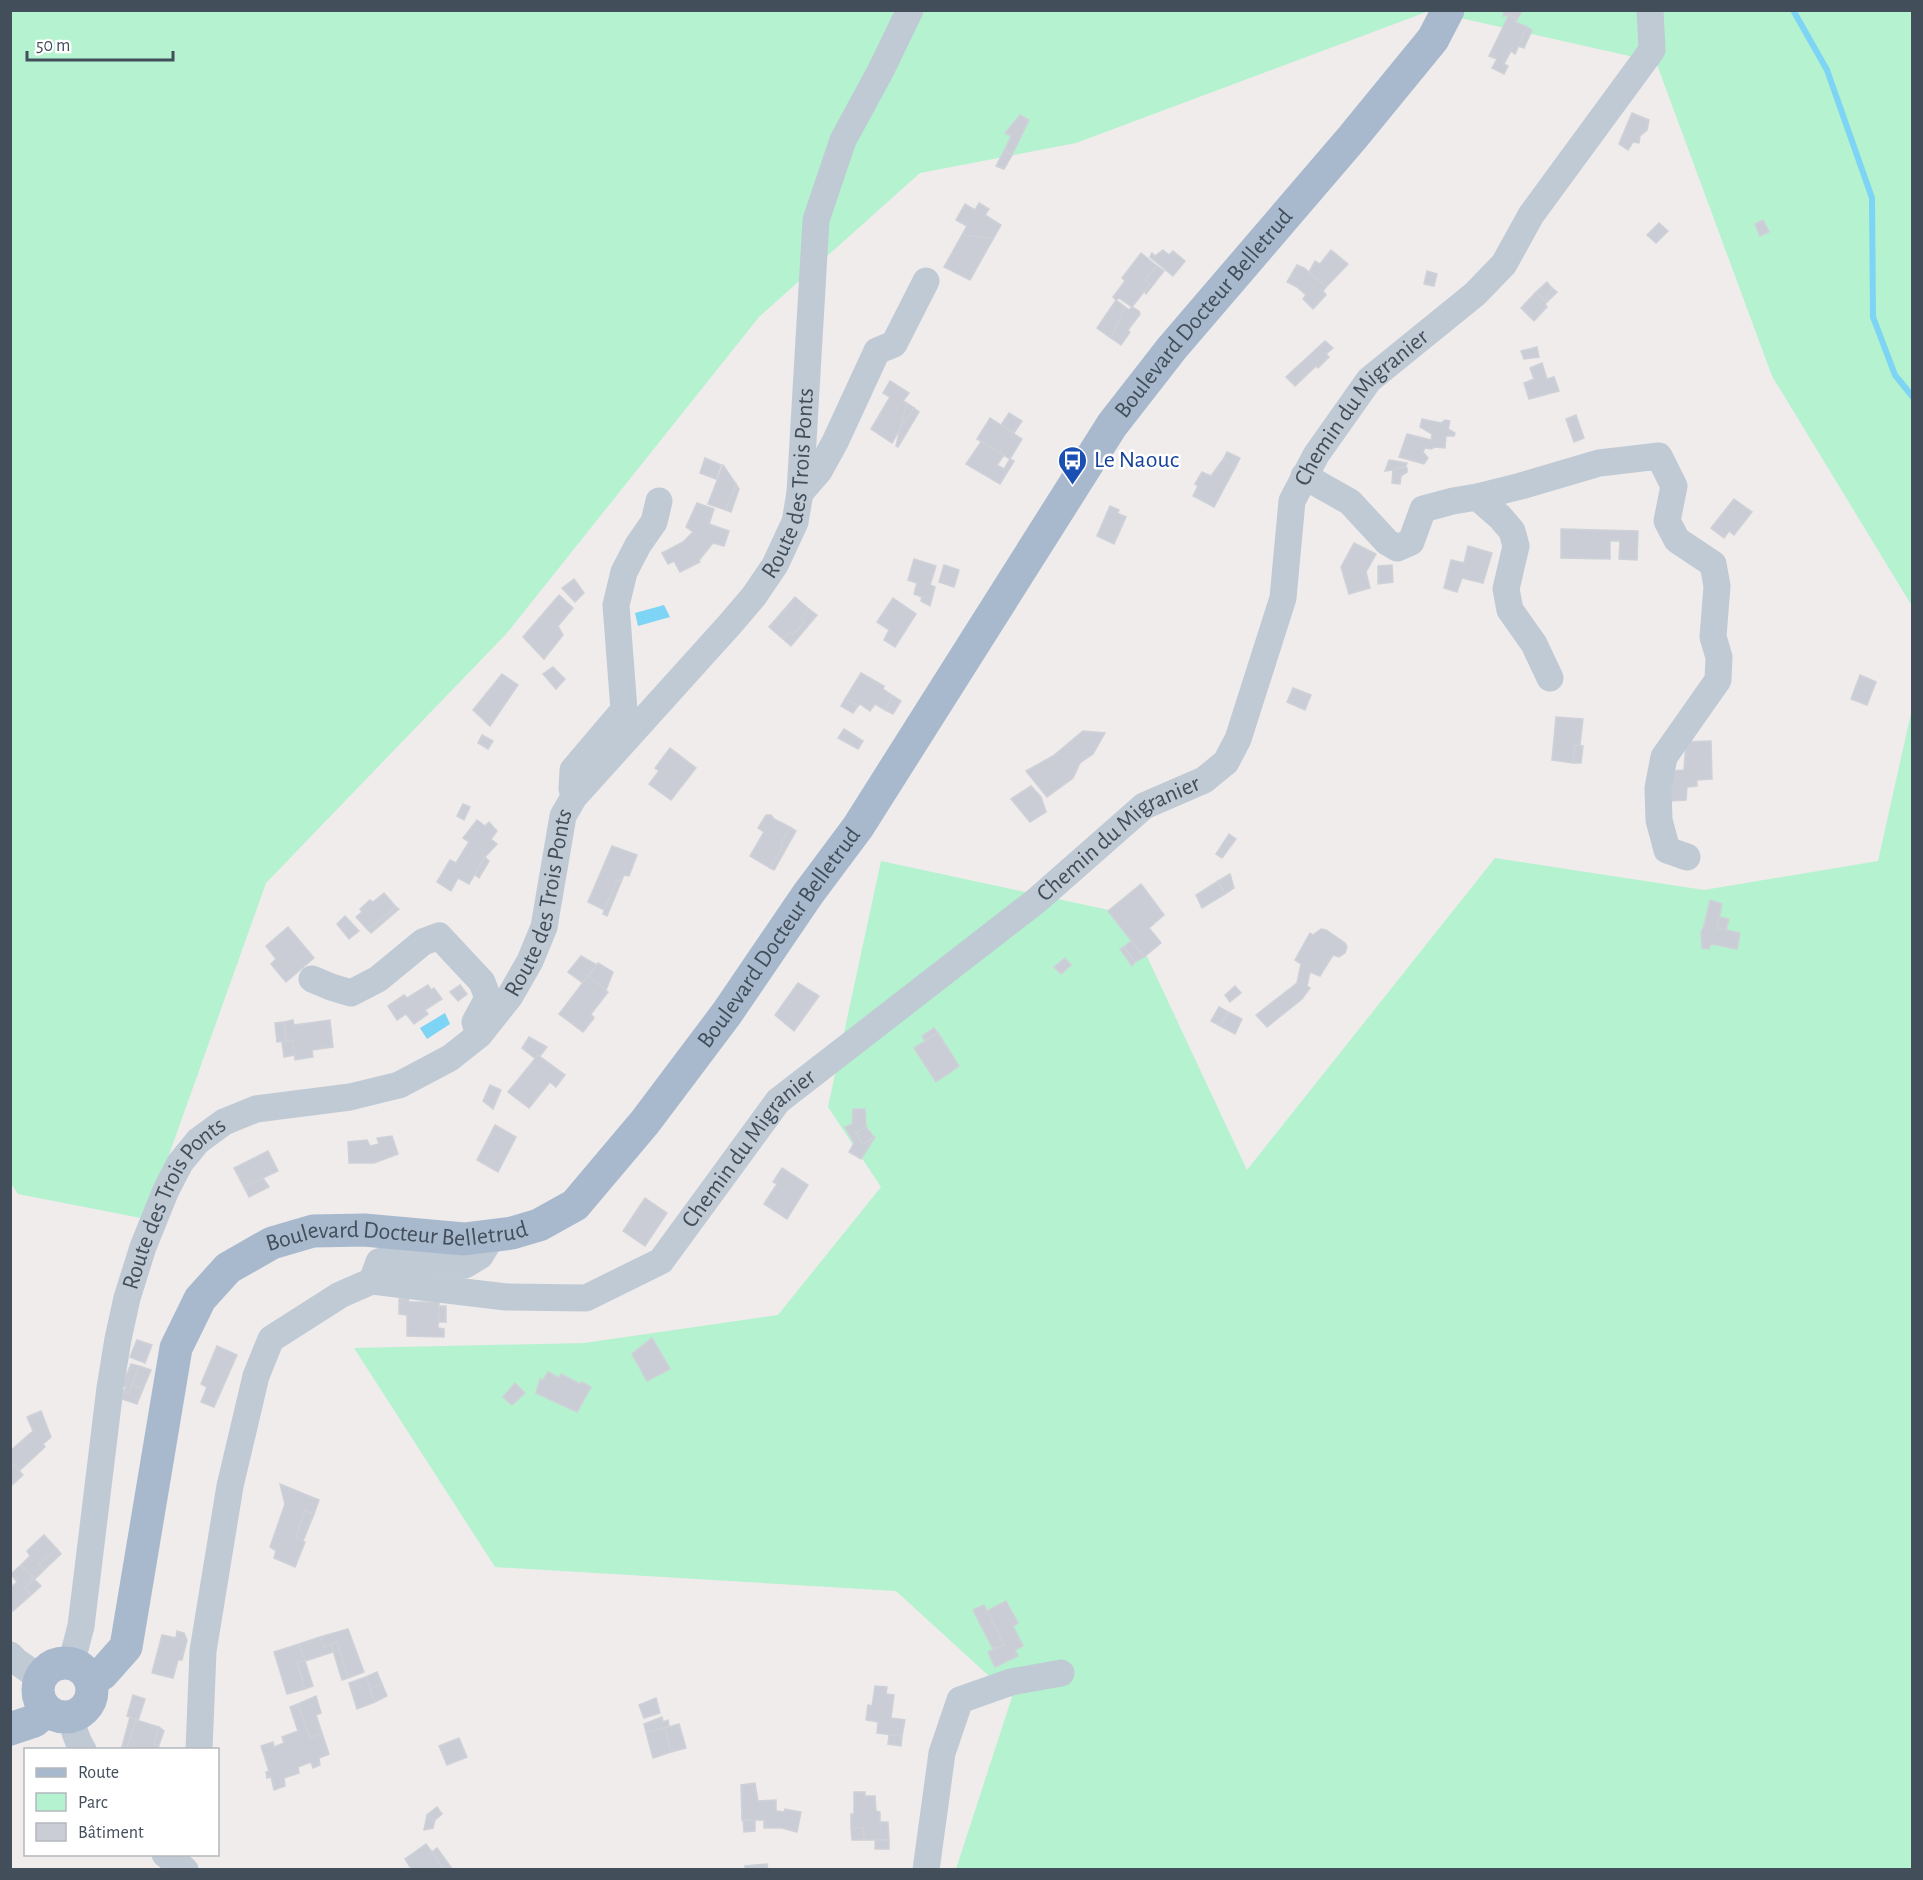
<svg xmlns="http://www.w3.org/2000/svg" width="1923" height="1880" font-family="'Alegreya Sans',sans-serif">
<rect width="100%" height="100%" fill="#efeceb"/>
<g fill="#b4f2d0">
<polygon points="10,11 1912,11 1912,606 1772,376 1656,62 1429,11 1076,143 920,173 759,317 507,633 266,883 146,1219 18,1194 10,1182"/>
<polygon points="1912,709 1912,1869 956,1869 1012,1697 896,1591 495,1567 354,1348 584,1343 778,1315 881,1187 828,1107 881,861 1127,914 1247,1170 1495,858 1704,890 1878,861"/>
</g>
<g fill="#7dd4f4">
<polygon points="664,605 670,617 638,626 635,613"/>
<polygon points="445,1013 450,1024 427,1039 420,1028"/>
</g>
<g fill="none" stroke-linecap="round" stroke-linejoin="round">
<polyline stroke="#7dd4f4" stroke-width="6" points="1793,10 1827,70 1872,198 1873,317 1895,375 1912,396"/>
</g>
<g fill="#cacdd5" stroke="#cfd1d8" stroke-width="1.5">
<polygon points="1505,10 1523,10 1517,19 1509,15 1503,16"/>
<polygon points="1509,15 1517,19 1516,22 1527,27 1515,54 1511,51 1504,64 1508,66 1504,74 1492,68 1497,59 1489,56"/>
<polygon points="1527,27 1532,30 1524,48 1518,46"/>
<polygon points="1632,113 1649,120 1647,130 1640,136 1639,143 1633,142 1628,150 1619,144"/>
<polygon points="1020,115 1029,120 1012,155 1004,151 1011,136 1005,133"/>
<polygon points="1004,151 1012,155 1004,169 996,166"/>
<polygon points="979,203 989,209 985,215 1001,225 993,239 962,235 967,226 956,220 965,204 975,210"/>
<polygon points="1763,220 1769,232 1760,236 1755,224"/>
<polygon points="1659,223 1668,231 1656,243 1647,235"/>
<polygon points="962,235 993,239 970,280 944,267"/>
<polygon points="1163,250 1169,255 1173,251 1185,261 1173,276 1150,257 1152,253 1155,256"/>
<polygon points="1331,250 1348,264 1326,287 1309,272 1315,261 1320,264"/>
<polygon points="1141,253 1157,266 1145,280 1150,284 1132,307 1119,298 1116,300 1113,297 1125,281 1122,278"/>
<polygon points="1297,265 1304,268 1326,287 1323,291 1326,295 1313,309 1303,299 1306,295 1297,287 1287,282"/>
<polygon points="1157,266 1164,271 1146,294 1144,291 1150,284 1145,280"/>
<polygon points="1427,271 1437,274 1434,286 1424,284"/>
<polygon points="1547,282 1552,288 1545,301 1536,292"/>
<polygon points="1552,288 1557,292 1545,304 1547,307 1534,321 1521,308 1536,292 1545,301"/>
<polygon points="1116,300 1125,307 1111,338 1097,328"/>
<polygon points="1125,307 1129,310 1132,307 1139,311 1140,314 1128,330 1130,332 1121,345 1111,338"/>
<polygon points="1325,341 1333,348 1326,354 1329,357 1318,368 1316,366 1295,386 1286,377"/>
<polygon points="1537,347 1539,357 1524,359 1521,351"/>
<polygon points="1542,363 1547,379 1554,377 1559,391 1529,399 1524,383 1534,379 1530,368"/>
<polygon points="890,381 909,393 903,401 907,403 900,429 892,443 871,429 890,397 883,393"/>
<polygon points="907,403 914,408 900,429"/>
<polygon points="914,408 919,412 898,447 896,446 900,429"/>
<polygon points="1009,413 1022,421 1014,433 1001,425"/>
<polygon points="1576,415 1584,438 1574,442 1566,419"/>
<polygon points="990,418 1022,439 1010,459 977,439"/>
<polygon points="1422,419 1441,423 1445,420 1450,421 1448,429 1455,433 1454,436 1446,436 1445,448 1435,447 1431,449 1425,448 1423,452 1428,458 1424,464 1399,457 1407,434 1431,440 1432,434 1420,427"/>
<polygon points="981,442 1004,455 997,465 1004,469 1010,459 1014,461 1000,484 966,464"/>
<polygon points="1227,452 1240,458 1235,468 1224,458"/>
<polygon points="705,458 721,465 716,479 700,473"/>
<polygon points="1224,458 1235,468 1214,507 1193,496 1198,486 1195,484 1202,472 1211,476"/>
<polygon points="1389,460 1407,463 1405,468 1385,471"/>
<polygon points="723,465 736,484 726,510 708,504"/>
<polygon points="1400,467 1407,468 1407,472 1401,476 1400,484 1392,483 1393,470"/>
<polygon points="736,484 739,489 731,512 726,510"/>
<polygon points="1734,499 1752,512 1734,535 1729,531 1724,538 1711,528"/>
<polygon points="697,503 714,509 709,524 729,531 724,546 713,543 699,560 700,562 680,572 674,561 668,564 662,553 683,542 693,532 686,527"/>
<polygon points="1110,506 1119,510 1117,513 1126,517 1114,544 1097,536"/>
<polygon points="1561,529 1638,531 1637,560 1619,559 1620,541 1610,541 1610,559 1561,558"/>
<polygon points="1354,543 1376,554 1366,572 1370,588 1349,594 1341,567"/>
<polygon points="1468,546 1492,553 1483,583 1462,578 1457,592 1444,588 1451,560 1464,563"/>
<polygon points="914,559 936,566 930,585 935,587 930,606 921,601 922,597 914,594 917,583 908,580"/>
<polygon points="944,565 959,570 954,587 939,582"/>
<polygon points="1392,565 1393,582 1378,584 1378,566"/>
<polygon points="574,579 584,593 575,602 562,588"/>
<polygon points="559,595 573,608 558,626 563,635 544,659 523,637"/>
<polygon points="795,597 809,609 801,619 805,622 792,635 789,633 783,639 769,627"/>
<polygon points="893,598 916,614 895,647 884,640 889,630 877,622"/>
<polygon points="809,609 817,615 791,646 783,639 789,633 792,635 805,622 801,619"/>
<polygon points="553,667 565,679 556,689 543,674"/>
<polygon points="861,673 884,686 883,689 893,696 885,710 875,704 870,711 860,704 858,706 845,699"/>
<polygon points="502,674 518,685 490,726 473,710"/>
<polygon points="1860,675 1876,682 1867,705 1851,699"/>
<polygon points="1293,688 1311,695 1305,710 1287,702"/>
<polygon points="893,696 901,701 893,714 885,710"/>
<polygon points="845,699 858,706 853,713 841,706"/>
<polygon points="1556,717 1583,719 1580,745 1575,745 1573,763 1552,760"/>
<polygon points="844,729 863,741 858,749 838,738"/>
<polygon points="1083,731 1105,733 1093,754 1080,763 1073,778 1047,797 1026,771 1053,756"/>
<polygon points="482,735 493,741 488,749 478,743"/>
<polygon points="1711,741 1712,779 1697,780 1697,786 1687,787 1686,800 1671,801 1671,771 1684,770 1686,742"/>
<polygon points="1575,745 1583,746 1581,763 1573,763"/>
<polygon points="670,748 696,768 671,800 649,784 659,771 655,768"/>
<polygon points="1031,786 1041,797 1046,812 1030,822 1011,799"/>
<polygon points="463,804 470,807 464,820 457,816"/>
<polygon points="766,815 771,815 774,819 790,827 781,844 783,846 770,868 750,856 764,832 758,828"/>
<polygon points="477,820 485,826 489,822 497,831 491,839 497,844 485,857 469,884 458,878 451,891 437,882 450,860 456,863 469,842 463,838"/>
<polygon points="790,827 796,831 774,870 770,868 783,846 781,844"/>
<polygon points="1229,834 1236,839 1222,858 1216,854"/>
<polygon points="612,846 637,855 629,876 624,875 621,882 617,880 604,910 588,902"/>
<polygon points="485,857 489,861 479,878 475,875"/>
<polygon points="1230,874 1234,888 1225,894 1218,881"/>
<polygon points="617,880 621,882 607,916 603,914"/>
<polygon points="1218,881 1225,894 1202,908 1196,895"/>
<polygon points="1141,884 1164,915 1149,928 1161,943 1144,957 1108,911"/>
<polygon points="384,893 396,907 368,930 356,917 362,912 360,909 370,900 373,902"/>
<polygon points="1710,900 1722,904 1717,928 1740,933 1737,949 1711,944 1709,949 1702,948 1701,932 1704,926"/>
<polygon points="396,907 399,909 371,933 368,930"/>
<polygon points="345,916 359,931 349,939 337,924"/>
<polygon points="1719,917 1729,919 1726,930 1717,928"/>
<polygon points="288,927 314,958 286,982 271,964 276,959 266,946"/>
<polygon points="1321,929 1326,930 1345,943 1347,947 1345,953 1339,957 1333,955 1320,976 1310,972 1307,986 1310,988 1302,999 1267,1027 1256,1015 1297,983 1301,964 1295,960 1310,933 1313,935"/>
<polygon points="1131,941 1144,957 1135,962 1124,947"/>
<polygon points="1124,947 1135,962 1132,966 1120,949"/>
<polygon points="581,956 597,965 583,983 568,972"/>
<polygon points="1065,958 1071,965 1061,974 1054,967"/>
<polygon points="598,963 613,972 606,990 588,976"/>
<polygon points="588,976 608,992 591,1014 594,1018 583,1032 559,1014"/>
<polygon points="798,983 819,996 794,1031 775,1015"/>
<polygon points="428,985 431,990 434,988 442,999 425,1010 428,1014 414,1024 406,1014 397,1020 388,1006 404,995 407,998"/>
<polygon points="460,985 467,994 458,1001 450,992"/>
<polygon points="1235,986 1241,993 1230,1002 1225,995"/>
<polygon points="1219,1007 1228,1012 1220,1026 1211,1021"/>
<polygon points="1228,1012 1242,1019 1235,1034 1220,1026"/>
<polygon points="293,1020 294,1025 330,1020 333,1047 312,1050 313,1057 295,1060 293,1041 286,1041 284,1022"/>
<polygon points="284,1022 286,1041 277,1042 275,1023"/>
<polygon points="934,1028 938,1033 925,1041 922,1036"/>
<polygon points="938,1033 959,1066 936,1082 914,1048"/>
<polygon points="529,1037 547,1047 540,1056 538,1055 536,1059 522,1048"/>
<polygon points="286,1041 293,1041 295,1055 284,1057 282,1042"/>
<polygon points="538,1055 565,1075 556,1087 550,1082 529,1108 508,1092"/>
<polygon points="490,1085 501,1090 493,1109 483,1101"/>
<polygon points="853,1109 865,1109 866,1127 856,1133 863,1144 875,1137 861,1159 849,1152 854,1143 845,1127 852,1124"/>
<polygon points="495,1125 516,1137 498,1172 477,1160"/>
<polygon points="866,1127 874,1137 863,1144 856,1133"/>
<polygon points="392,1136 398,1154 374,1163 349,1163 348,1142 367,1140 370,1146 379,1144 377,1138"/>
<polygon points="268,1151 278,1171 244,1187 234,1168"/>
<polygon points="782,1168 808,1185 787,1219 764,1204 777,1184 773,1182"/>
<polygon points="263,1178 269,1187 249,1197 244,1187"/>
<polygon points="645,1198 667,1213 645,1246 623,1231"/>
<polygon points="408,1298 409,1302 439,1302 438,1328 444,1329 444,1337 407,1336 407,1315 399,1314 399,1299"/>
<rect x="439" y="1306" width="7" height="16"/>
<polygon points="652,1338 670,1369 647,1381 632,1354"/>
<polygon points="137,1340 152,1345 145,1363 130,1357"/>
<polygon points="217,1346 237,1355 214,1407 201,1402 207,1387 201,1384"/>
<polygon points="131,1364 139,1366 129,1393 124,1391 126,1387 122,1386"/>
<polygon points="139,1366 151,1370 143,1389 132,1385"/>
<polygon points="548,1372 559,1378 561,1374 580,1384 582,1382 591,1387 577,1412 536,1393 540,1379 543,1380"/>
<polygon points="515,1383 525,1393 512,1405 503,1397"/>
<polygon points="132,1385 143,1389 137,1404 122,1399 124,1391 129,1393"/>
<polygon points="41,1411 51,1437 43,1444 45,1447 19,1471 10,1462 10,1451 33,1431 27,1417"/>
<polygon points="14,1465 23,1475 12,1485 10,1468"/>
<polygon points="280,1484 319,1500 314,1514 305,1510 296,1537 305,1542 295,1567 274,1558 276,1551 270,1547 285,1504"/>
<polygon points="305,1510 314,1514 303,1541 296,1537"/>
<polygon points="44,1535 57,1549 39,1564 44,1570 35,1579 21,1565 30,1556 27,1551"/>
<polygon points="57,1549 61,1554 44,1570 39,1564"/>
<polygon points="21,1565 34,1579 25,1588 31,1595 13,1611 10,1608 10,1588 17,1582 11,1574"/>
<polygon points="34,1579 41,1586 31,1595 25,1588"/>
<polygon points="1006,1601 1018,1623 1013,1626 1023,1646 1015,1650 1018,1656 995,1667 988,1652 1004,1645 987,1611"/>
<polygon points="984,1605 1004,1645 993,1649 973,1610"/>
<polygon points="348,1629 364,1672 348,1678 337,1642 324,1647 320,1637"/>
<polygon points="177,1631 184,1633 187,1640 182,1660 178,1660 173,1678 152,1673 162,1635 176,1638"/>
<polygon points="320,1637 324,1647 331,1644 333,1652 305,1661 299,1644"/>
<polygon points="337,1642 348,1678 342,1680 331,1644"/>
<polygon points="299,1644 305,1661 297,1663 305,1689 287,1694 274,1652"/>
<polygon points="305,1661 313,1686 305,1689 297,1663"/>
<polygon points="377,1672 382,1684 370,1689 366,1677"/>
<polygon points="366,1677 375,1702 357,1709 349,1683"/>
<polygon points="382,1684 387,1696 375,1702 370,1689"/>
<polygon points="875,1686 887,1687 886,1694 894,1695 891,1718 905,1720 902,1736 877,1733 878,1722 866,1720 868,1705 872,1706"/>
<polygon points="133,1695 145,1699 138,1721 127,1716"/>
<polygon points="316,1696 321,1713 316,1715 322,1733 310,1738 298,1704"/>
<polygon points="656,1698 660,1713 644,1718 639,1705"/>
<polygon points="298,1704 310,1738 322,1733 329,1754 319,1758 320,1765 313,1768 311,1762 298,1767 299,1773 284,1778 285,1786 274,1790 271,1777 267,1778 266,1772 269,1771 261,1746 273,1742 274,1747 284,1743 282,1737 298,1731 290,1707"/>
<polygon points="130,1717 136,1720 127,1750 121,1750"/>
<polygon points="662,1717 663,1722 668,1720 669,1726 646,1732 644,1724"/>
<polygon points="136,1720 159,1727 154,1744 159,1745 158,1750 127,1748"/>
<polygon points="679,1724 686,1748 671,1752 665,1728"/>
<polygon points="159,1727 164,1731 159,1745 154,1744"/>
<polygon points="665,1728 671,1752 653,1758 646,1732"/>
<polygon points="889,1735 902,1736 901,1746 888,1744"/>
<polygon points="459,1738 467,1757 447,1765 439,1746"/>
<polygon points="755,1783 758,1801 776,1800 776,1811 784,1812 785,1809 801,1812 797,1832 782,1828 764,1828 764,1820 742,1820 741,1785"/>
<polygon points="854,1792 865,1792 865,1796 875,1796 876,1811 880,1812 880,1822 888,1822 889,1840 864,1840 863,1828 851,1828 851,1814 854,1814"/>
<polygon points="437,1807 442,1814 435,1820 427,1815"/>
<polygon points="427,1815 435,1820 433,1828 424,1830"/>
<polygon points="743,1820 755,1820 755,1831 744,1832"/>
<polygon points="851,1828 863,1828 864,1840 852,1840"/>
<rect x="875" y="1840" width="14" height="9"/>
<polygon points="426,1844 432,1852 444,1870 412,1870 405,1859"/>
<polygon points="437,1848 453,1870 444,1870 432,1852"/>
<polygon points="767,1864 768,1870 745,1870 745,1866"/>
</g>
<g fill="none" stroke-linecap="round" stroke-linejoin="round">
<g stroke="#c0cad5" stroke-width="27">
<polyline points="1304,476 1350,502 1387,542 1397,548 1411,542 1423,509 1453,501 1477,497 1521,486 1599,463 1659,456 1674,486 1667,521 1677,540 1713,564 1717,586 1713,637 1719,657 1718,680 1664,757 1658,788 1659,820 1667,850 1687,857"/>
<polyline points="800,493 819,471 835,442 877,351 894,344 926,281"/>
<polyline points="1477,497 1500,517 1512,531 1516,546 1506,589 1510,610 1534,644 1550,678"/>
<polyline points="572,789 573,770 624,710 616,605 624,572 638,545 654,522 659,501"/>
<polyline points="312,979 331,987 351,993 378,979 423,942 439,936 482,982 488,998 475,1022 477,1028"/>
<path id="s1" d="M372,1281L506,1297L586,1298L661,1261L778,1101L1036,901L1144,806L1204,780L1226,762L1238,739L1283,598L1292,501L1316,455L1369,380L1475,294L1504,264L1531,215L1652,50L1650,10"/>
<polyline points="10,1655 16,1661 40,1678"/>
<path id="s2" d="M71,1664L81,1626L110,1388L118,1339L127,1298L143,1247L166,1190L180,1163L198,1141L224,1122L256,1109L350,1097L399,1085L450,1058L479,1035L510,996L530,961L544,927L563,816L574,797L731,623L754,596L775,565L795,522L800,493L816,220L843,140L880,72L910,10"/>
<path d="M72,1717C73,1729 76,1739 83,1750"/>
<polyline points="199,1750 203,1651 230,1486 256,1376 271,1339 340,1295 372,1281 379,1262 395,1257 465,1265 480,1256 493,1235"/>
<polyline points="165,1854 185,1870"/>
<polyline points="926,1870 942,1753 960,1700 1011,1682 1061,1673"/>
</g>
<g stroke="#a8b9ce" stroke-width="33">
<circle cx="65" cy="1690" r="27"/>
<path id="s3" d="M90,1680L102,1674L126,1647L176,1348L200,1299L228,1268L272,1243L313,1231L364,1230L464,1239L512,1233L539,1225L575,1205L645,1122L727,1013L808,894L858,827L1112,425L1172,348L1352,138L1433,39L1448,10"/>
<polyline points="10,1729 34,1721 46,1711"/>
</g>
</g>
<defs>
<symbol id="bus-pin" viewBox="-11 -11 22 30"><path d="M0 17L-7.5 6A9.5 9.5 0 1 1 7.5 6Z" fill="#1a4fb4" stroke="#fff"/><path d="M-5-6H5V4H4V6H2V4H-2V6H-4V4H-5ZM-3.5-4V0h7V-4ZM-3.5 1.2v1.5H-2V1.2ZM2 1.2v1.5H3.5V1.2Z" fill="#fff"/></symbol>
</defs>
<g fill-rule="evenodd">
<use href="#bus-pin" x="1056" y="444" width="33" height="45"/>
</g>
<g text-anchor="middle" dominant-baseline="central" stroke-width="5" stroke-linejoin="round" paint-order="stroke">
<g font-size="24" fill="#434e5b" stroke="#fff">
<text stroke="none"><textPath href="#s3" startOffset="1904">Boulevard Docteur Belletrud</textPath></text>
<text stroke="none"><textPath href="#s1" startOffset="1450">Chemin du Migranier</textPath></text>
<text stroke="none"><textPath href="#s2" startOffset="1504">Route des Trois Ponts</textPath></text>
<text stroke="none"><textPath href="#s1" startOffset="928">Chemin du Migranier</textPath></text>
<text stroke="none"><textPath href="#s2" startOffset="1000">Route des Trois Ponts</textPath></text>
<text stroke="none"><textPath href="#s3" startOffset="1148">Boulevard Docteur Belletrud</textPath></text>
<text stroke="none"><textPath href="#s1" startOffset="442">Chemin du Migranier</textPath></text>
<text stroke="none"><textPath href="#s2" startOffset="478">Route des Trois Ponts</textPath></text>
<text stroke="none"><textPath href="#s3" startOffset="626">Boulevard Docteur Belletrud</textPath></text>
</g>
<g font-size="24" fill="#164399" stroke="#fff" text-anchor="start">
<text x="1094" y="460">Le Naouc</text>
</g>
</g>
<rect width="1923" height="1880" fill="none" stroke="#434e5b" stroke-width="24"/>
<rect x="24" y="1748" width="195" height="108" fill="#ffffff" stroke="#b4b8bd" stroke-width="1.5"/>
<rect x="36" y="1768" width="30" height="9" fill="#a8b9ce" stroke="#b4b8bd" stroke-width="1.5"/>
<text x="78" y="1778" font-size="18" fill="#434e5b">Route</text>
<rect x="36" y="1793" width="30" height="18" fill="#b4f2d0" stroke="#b4b8bd" stroke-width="1.5"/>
<text x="78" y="1808" font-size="18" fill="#434e5b">Parc</text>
<rect x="36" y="1823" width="30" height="18" fill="#cacdd5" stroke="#b4b8bd" stroke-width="1.5"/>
<text x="78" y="1838" font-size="18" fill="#434e5b">Bâtiment</text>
<path d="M27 51v9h146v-9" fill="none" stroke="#434e5b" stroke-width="3"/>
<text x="36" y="51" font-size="18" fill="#434e5b" stroke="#ffffff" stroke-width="4.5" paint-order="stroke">50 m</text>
</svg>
